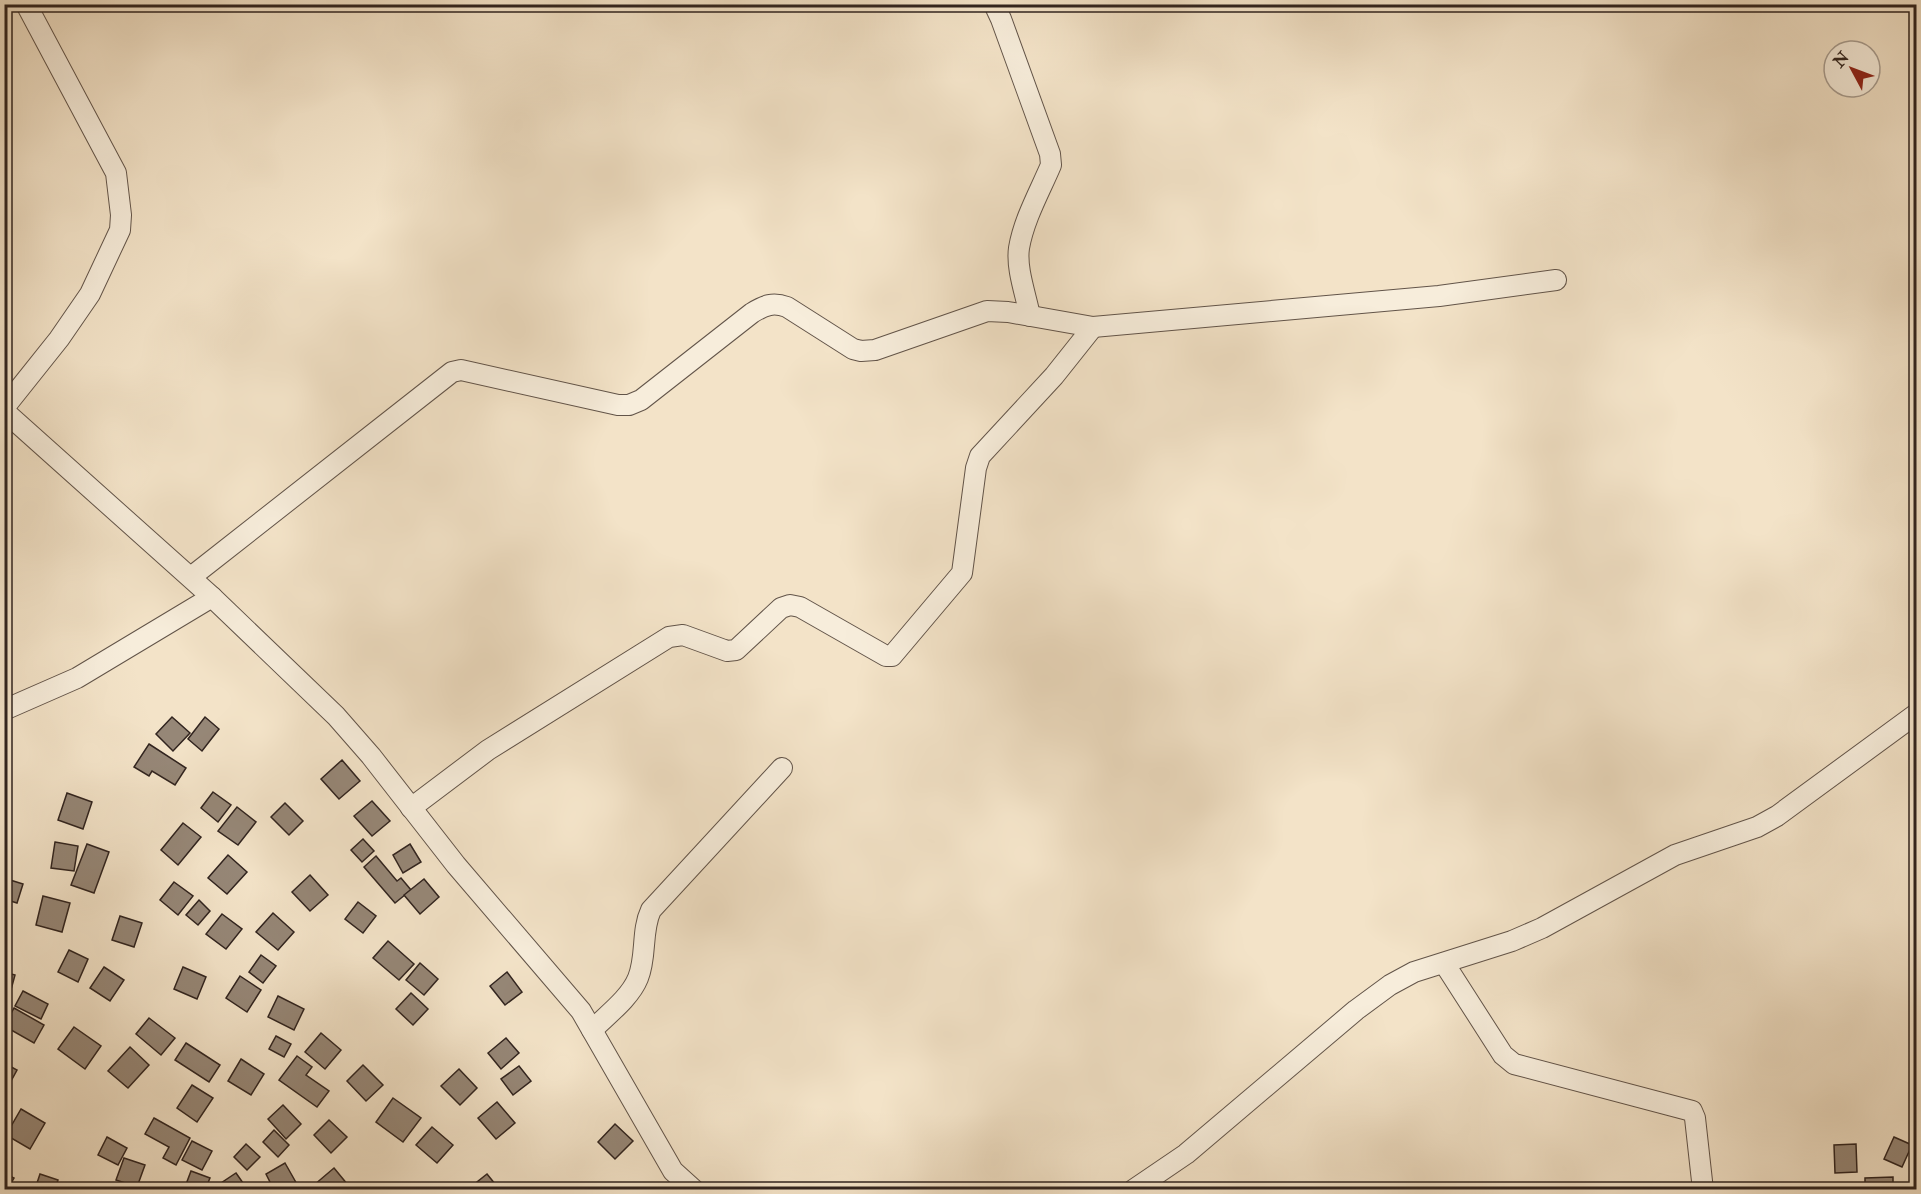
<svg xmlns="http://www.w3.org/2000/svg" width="1921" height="1194" font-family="'IM FELL Double Pica',serif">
<rect width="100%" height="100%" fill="#f3e3c8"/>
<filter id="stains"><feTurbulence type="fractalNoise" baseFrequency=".00333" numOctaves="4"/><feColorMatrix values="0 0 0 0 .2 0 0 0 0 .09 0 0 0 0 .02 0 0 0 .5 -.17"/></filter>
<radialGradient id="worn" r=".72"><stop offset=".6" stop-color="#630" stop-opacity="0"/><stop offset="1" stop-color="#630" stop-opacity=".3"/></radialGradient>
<g fill="#968777" stroke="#31241f" stroke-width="1.5">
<polygon points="172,717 190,733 173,751 156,734"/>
<polygon points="205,717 219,729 202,751 188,739"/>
<polygon points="149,744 186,768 175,785 152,771 149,776 134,767"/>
<polygon points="342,760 360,781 339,799 321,779"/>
<polygon points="213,792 231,805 218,822 201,808"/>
<polygon points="67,793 92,802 83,829 58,820"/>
<polygon points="372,801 390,821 372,836 354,816"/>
<polygon points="285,803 303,821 289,835 271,817"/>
<polygon points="237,807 256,822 238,845 218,831"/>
<polygon points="183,823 201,837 178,865 161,850"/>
<polygon points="363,839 374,851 362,862 351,850"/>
<polygon points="55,842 78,846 74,871 51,868"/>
<polygon points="87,844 109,852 94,893 71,885"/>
<polygon points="410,844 421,862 403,873 393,855"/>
<polygon points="228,855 247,872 227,894 208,878"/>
<polygon points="376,856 397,881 401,878 411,890 395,903 364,867"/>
<polygon points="310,875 328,895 310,911 292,892"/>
<polygon points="7,879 23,884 17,903 4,899 4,888"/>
<polygon points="424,879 439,897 420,914 404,895"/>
<polygon points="174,882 193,896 178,915 160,900"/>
<polygon points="43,896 70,903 62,932 36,925"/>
<polygon points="199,900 210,911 198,925 186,915"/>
<polygon points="358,902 376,916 363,933 345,919"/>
<polygon points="273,913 294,932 278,950 256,932"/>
<polygon points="222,914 242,929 226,949 206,934"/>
<polygon points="120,916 142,923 134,947 112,940"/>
<polygon points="388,941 414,964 399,980 373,958"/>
<polygon points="69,950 88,959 78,982 58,972"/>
<polygon points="261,955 276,966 263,983 249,972"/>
<polygon points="420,963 438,979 424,995 406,980"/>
<polygon points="104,967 124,980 110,1001 90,988"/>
<polygon points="183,967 206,977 197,999 174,989"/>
<polygon points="4,972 15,975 9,997 4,995"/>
<polygon points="507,972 522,992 505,1005 490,986"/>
<polygon points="240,976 261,990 247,1012 226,998"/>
<polygon points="23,991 48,1004 41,1019 15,1006"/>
<polygon points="411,993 428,1009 413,1025 396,1009"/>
<polygon points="278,996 304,1009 294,1030 268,1017"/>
<polygon points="14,1008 44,1025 34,1043 4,1026"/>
<polygon points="149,1018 175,1038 161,1055 136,1034"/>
<polygon points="74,1027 101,1046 85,1069 58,1049"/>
<polygon points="321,1033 341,1050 325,1069 305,1052"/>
<polygon points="276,1036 291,1044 284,1057 269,1049"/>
<polygon points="506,1038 519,1053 501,1069 488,1053"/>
<polygon points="186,1043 220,1065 209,1082 175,1060"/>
<polygon points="130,1047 149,1065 128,1088 108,1071"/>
<polygon points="297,1056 312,1067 306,1075 329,1091 317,1107 279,1080"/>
<polygon points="241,1059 264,1074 251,1095 228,1081"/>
<polygon points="4,1063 17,1070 4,1094"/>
<polygon points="363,1065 383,1085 366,1101 347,1081"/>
<polygon points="519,1066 531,1081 513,1095 501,1079"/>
<polygon points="459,1069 477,1088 460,1105 441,1086"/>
<polygon points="192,1085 213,1098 197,1122 177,1108"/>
<polygon points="393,1098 421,1118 403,1142 376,1122"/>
<polygon points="497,1102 515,1123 496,1139 478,1118"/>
<polygon points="283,1105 301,1124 286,1139 268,1119"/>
<polygon points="21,1109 45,1123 30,1149 6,1135"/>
<polygon points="154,1118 190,1138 176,1165 163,1158 169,1147 145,1134"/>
<polygon points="329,1120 347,1137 331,1153 314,1135"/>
<polygon points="615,1124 633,1141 615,1159 598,1142"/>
<polygon points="432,1127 453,1145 437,1163 416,1145"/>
<polygon points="274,1130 289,1145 278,1157 263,1142"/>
<polygon points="107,1137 127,1148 118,1165 98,1155"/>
<polygon points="1894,1137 1912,1145 1902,1167 1884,1159"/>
<polygon points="192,1141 212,1151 202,1170 182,1160"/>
<polygon points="246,1144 260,1157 247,1170 234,1157"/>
<polygon points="1856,1144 1857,1172 1835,1173 1834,1145"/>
<polygon points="124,1158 145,1165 137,1187 116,1180"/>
<polygon points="285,1163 298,1186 292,1190 274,1190 266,1174"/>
<polygon points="334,1168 348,1185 343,1190 318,1190 314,1185"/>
<polygon points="191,1171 210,1178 205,1190 191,1190 185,1187"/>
<polygon points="4,1173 14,1178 7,1190 4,1190"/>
<polygon points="236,1173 248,1190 221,1190 218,1185"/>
<polygon points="40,1174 58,1180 55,1190 36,1186"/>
<polygon points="487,1174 500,1190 475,1190 472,1186"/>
<polygon points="1893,1177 1893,1190 1865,1190 1865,1178"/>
</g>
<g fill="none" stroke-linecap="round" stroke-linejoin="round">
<defs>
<g id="minor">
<path d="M994,4L1001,19L1050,154L1051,165C1040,191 1024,219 1019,248C1016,269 1026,295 1030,316"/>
<polyline points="4,408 59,339 90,294 120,230 121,215 116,173 26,4"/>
<polyline points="4,411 212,597 336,716 371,756 456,865 581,1011 673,1171 694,1190"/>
<path d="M191,577L452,372L461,370L618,405H629L641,400L752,313C765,305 773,302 787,307L853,349L861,351L875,350L987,311L1008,312L1093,327L1439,296L1556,280"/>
<polyline points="4,710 77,678 212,597"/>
<polyline points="411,808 488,750 669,637 683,635 727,651 736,650 781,608 790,605 800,607 886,656 892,656 962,573 976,468 980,456 1054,376 1093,327"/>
<polyline points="1444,963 1503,1055 1514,1064 1692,1111 1695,1118 1703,1190"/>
<path d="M592,1030C607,1015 630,998 638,978C647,956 641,931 651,910L782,768"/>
<polyline points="1133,1190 1186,1154 1356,1010 1390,985 1414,972 1512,941 1542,928 1675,855 1757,827 1777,816 1916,714"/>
</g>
</defs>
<use href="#minor" stroke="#625449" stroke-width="22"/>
<use href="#minor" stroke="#f7eddb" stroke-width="20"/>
</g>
<rect width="1921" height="1194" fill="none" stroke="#f3e3c8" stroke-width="24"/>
<rect x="6" y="6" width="1909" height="1182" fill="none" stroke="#31241f" stroke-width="3"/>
<rect x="12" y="12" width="1897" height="1170" fill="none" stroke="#31241f" stroke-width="1.5"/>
<g transform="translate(1852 69) rotate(311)"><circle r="28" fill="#f7eddb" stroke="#a89d90" stroke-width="1.5"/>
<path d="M0-4.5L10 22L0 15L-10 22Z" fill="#8f2418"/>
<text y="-9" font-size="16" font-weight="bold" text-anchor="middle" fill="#31241f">N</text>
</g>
<rect width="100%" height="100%" filter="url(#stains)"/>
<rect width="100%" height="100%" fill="url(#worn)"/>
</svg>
